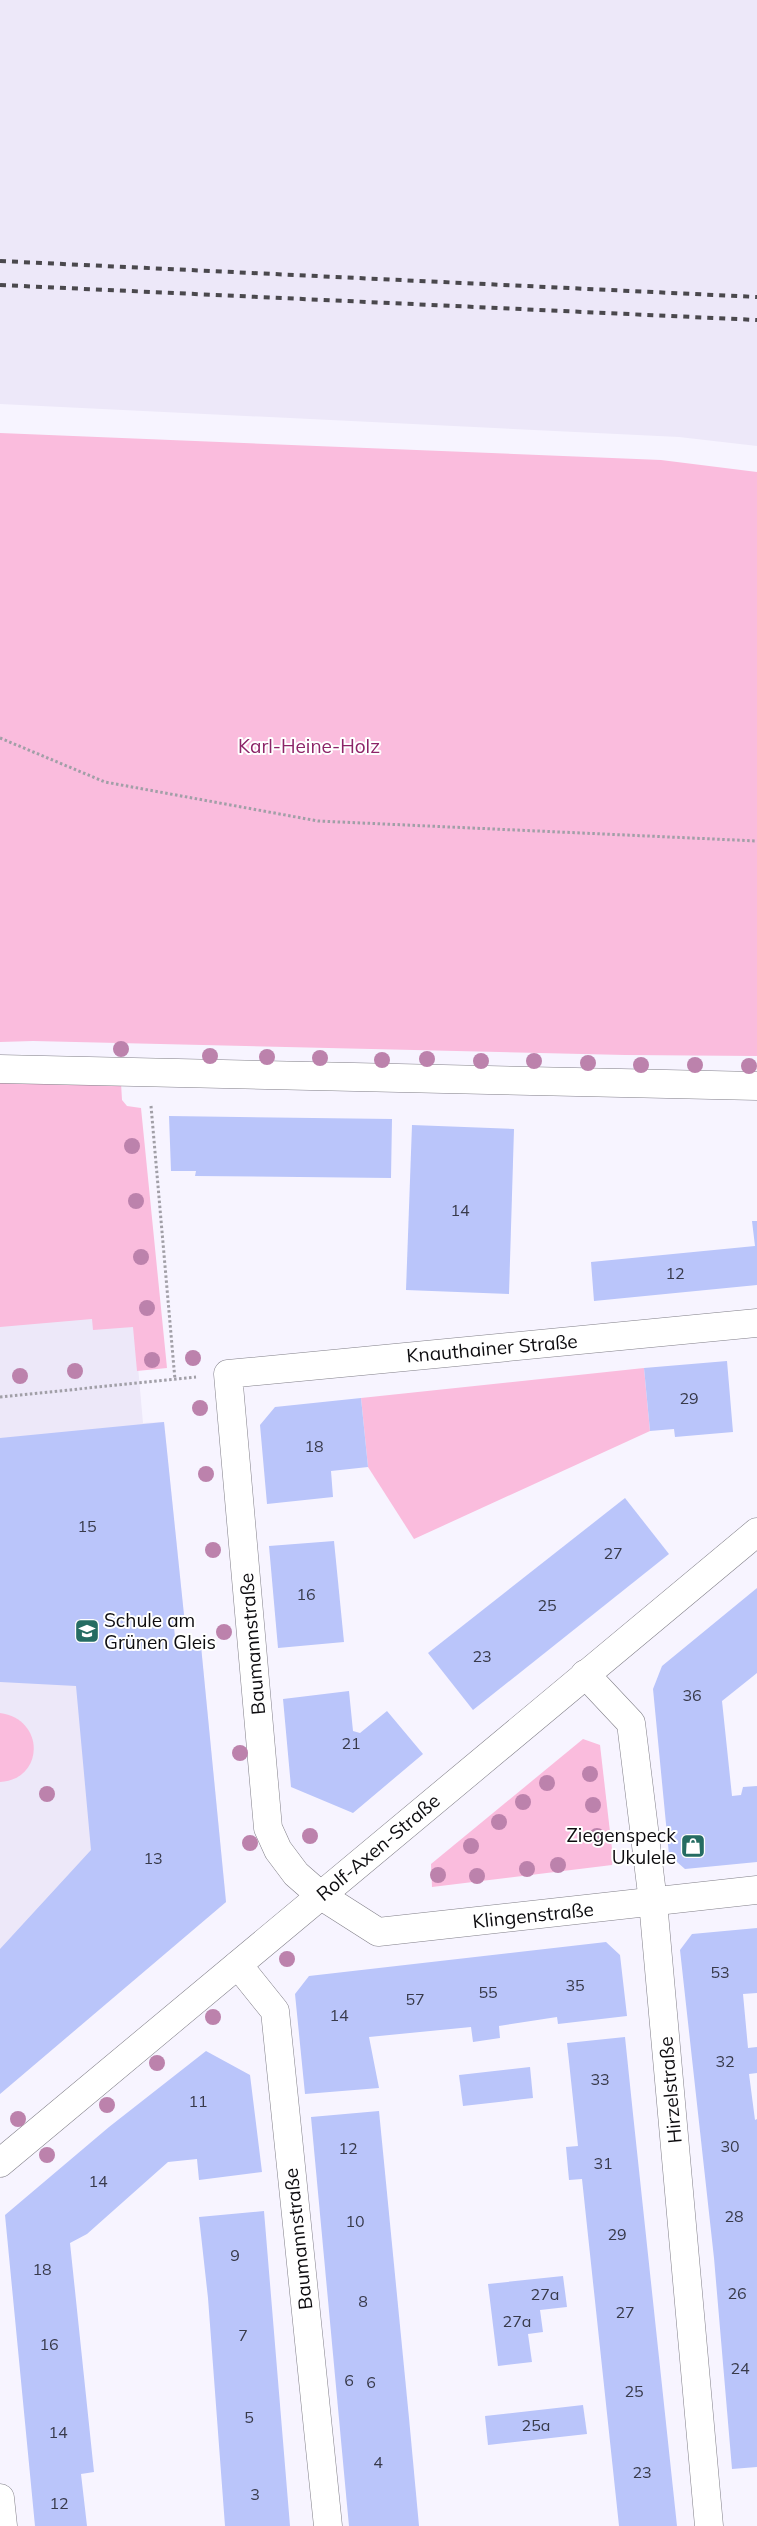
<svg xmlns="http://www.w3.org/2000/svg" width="757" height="2526" font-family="Mulish,sans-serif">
<rect width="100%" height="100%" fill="#f7f4ff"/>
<g fill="#ede8f9">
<polygon points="0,0 757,0 757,446 679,437 0,404"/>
<polygon points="119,1152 143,1423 164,1422 184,1615 173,1616 176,1648 201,1646 226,1902 0,2094 0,1161"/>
</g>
<g fill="#fabcdd">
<polygon points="0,433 661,460 757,472 757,1056 625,1055 33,1041 0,1042"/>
<polygon points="0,1079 121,1083 122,1100 127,1106 141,1108 167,1368 137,1371 133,1327 93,1330 92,1319 0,1327"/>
<polygon points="644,1368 650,1431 414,1539 368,1467 361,1398"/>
<path d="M0,1713C45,1719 45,1779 0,1782Z"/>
<polygon points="583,1739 600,1745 613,1858 612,1865 432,1887 431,1864"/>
</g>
<g fill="#bac5fa">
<polygon points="169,1116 392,1119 391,1178 195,1176 196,1171 171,1171"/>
<polygon points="412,1125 514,1129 509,1294 406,1290"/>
<polygon points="752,1221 757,1221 757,1285 594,1301 591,1262 755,1246"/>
<polygon points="727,1361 733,1432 675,1437 674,1429 650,1431 644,1368"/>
<polygon points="361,1398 368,1467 331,1471 333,1497 267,1504 260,1425 275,1407"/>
<polygon points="164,1422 184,1615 173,1616 176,1649 201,1646 226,1902 0,2094 0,1949 91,1850 76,1686 0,1682 0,1438"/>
<polygon points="625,1498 669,1554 473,1710 428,1653"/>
<polygon points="334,1541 344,1642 278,1648 269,1546"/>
<polygon points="757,1588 757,1673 722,1701 732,1796 741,1795 743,1787 757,1786 757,1862 685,1869 669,1855 653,1689 662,1666"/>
<polygon points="349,1691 353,1731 360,1733 387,1711 423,1754 353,1813 291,1787 283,1699"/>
<polygon points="757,1928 757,1993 743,1994 748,2048 757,2047 757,2073 749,2074 755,2120 757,2119 757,2467 732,2469 714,2258 680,1950 692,1934"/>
<polygon points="606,1942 620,1955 627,2016 558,2024 557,2017 499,2026 500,2038 473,2042 471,2027 369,2037 379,2088 305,2094 295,1994 309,1976"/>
<polygon points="625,2037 633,2114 677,2526 619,2526 582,2179 569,2180 566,2147 578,2146 567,2043"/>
<polygon points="206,2051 250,2075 262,2172 199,2180 197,2159 168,2162 87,2234 70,2243 94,2472 81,2474 87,2526 35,2526 5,2215 109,2127"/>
<polygon points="530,2067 533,2098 463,2106 459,2075"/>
<polygon points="379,2111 409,2418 419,2526 349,2526 347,2505 311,2117"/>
<polygon points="264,2211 290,2526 225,2526 208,2298 199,2217"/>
<polygon points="563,2276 567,2307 540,2310 543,2332 528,2334 532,2362 498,2366 488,2284"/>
<polygon points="583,2405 587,2434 488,2445 485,2416"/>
</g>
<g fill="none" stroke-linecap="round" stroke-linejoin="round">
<defs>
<g id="minor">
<polyline points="0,1069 757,1086"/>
<polyline points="757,1323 228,1374 268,1828 278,1850 296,1874 320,1895 378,1932 757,1890"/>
<polyline points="585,1674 631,1723 653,1902 709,2526"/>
<polyline points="238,1965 275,2011 328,2526"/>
<polyline points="0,2163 757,1532"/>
<polyline points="0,2498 3,2526"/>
</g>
</defs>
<use href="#minor" stroke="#817f88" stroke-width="29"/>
<g stroke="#a19fa7" stroke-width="3" stroke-dasharray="2.5 2.5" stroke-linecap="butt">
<polyline points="0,738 105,782 318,821 757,841"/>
<polyline points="151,1106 175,1380"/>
<polyline points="0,1397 196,1377"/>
</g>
<use href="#minor" stroke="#fff" stroke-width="28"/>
<g stroke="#4a484d" stroke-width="4" stroke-dasharray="6 6" stroke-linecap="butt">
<polyline points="0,261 757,297"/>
<polyline points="0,285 757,320"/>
</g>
</g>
<g fill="#bc82ac">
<circle cx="121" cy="1049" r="8"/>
<circle cx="210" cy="1056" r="8"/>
<circle cx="267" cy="1057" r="8"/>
<circle cx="320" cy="1058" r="8"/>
<circle cx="427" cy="1059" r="8"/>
<circle cx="382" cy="1060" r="8"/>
<circle cx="481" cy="1061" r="8"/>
<circle cx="534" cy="1061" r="8"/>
<circle cx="588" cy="1063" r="8"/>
<circle cx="641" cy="1065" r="8"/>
<circle cx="695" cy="1065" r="8"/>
<circle cx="749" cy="1066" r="8"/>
<circle cx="132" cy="1146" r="8"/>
<circle cx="136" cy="1201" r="8"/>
<circle cx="141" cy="1257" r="8"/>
<circle cx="147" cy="1308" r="8"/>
<circle cx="193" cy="1358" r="8"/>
<circle cx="152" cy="1360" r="8"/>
<circle cx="75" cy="1371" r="8"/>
<circle cx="20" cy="1376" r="8"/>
<circle cx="200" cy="1408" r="8"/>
<circle cx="206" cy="1474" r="8"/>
<circle cx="213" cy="1550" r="8"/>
<circle cx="224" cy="1632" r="8"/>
<circle cx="240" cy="1753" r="8"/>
<circle cx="590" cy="1774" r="8"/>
<circle cx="547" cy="1783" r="8"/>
<circle cx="47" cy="1794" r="8"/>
<circle cx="523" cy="1802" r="8"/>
<circle cx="593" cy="1805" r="8"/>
<circle cx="499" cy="1822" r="8"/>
<circle cx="310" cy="1836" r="8"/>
<circle cx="597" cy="1836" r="8"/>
<circle cx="250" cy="1843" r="8"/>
<circle cx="471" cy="1846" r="8"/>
<circle cx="558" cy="1865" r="8"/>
<circle cx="527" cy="1869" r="8"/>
<circle cx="438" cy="1875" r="8"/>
<circle cx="477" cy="1876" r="8"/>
<circle cx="287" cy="1959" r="8"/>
<circle cx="213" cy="2017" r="8"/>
<circle cx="157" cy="2063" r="8"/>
<circle cx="107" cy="2105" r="8"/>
<circle cx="18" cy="2119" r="8"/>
<circle cx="47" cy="2155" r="8"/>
</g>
<defs>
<symbol id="school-square" viewBox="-11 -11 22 22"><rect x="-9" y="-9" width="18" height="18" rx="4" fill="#256c62" stroke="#fff"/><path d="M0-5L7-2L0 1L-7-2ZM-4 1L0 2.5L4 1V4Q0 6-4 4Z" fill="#fff"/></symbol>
<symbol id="shop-square" viewBox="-11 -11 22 22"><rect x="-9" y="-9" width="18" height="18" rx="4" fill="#256c62" stroke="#fff"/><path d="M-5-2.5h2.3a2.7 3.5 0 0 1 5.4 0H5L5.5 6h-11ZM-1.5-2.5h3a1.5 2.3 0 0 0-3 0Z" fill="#fff"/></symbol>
</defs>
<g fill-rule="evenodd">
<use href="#school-square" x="73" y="1617" width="28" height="28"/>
<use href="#shop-square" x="679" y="1832" width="28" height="28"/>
</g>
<g text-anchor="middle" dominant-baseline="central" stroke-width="4" stroke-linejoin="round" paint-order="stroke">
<g font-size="16" fill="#383a4a">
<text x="460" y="1210">14</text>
<text x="675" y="1273">12</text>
<text x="689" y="1398">29</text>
<text x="314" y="1446">18</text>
<text x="87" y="1526">15</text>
<text x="613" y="1553">27</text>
<text x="306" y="1594">16</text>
<text x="547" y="1605">25</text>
<text x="482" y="1656">23</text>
<text x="692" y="1695">36</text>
<text x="351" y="1743">21</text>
<text x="153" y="1858">13</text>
<text x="720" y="1972">53</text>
<text x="575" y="1985">35</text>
<text x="488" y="1992">55</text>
<text x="415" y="1999">57</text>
<text x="339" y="2015">14</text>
<text x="725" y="2061">32</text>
<text x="600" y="2079">33</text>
<text x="198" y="2101">11</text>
<text x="730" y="2146">30</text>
<text x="348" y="2148">12</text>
<text x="603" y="2163">31</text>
<text x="98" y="2181">14</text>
<text x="734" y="2216">28</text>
<text x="355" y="2221">10</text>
<text x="617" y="2234">29</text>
<text x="235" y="2255">9</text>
<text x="42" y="2269">18</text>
<text x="737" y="2293">26</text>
<text x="545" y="2294">27a</text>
<text x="363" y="2301">8</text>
<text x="625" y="2312">27</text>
<text x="517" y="2321">27a</text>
<text x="243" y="2335">7</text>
<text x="49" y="2344">16</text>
<text x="740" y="2368">24</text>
<text x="349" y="2380">6</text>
<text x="371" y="2382">6</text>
<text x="634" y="2391">25</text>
<text x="249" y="2417">5</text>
<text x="536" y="2425">25a</text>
<text x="58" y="2432">14</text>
<text x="378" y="2462">4</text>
<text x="642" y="2472">23</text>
<text x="255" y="2494">3</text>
<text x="59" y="2503">12</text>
</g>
<g font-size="19" fill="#8c2468" stroke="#fff">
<text x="309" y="746">Karl-Heine-Holz</text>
</g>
<g font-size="19" fill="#0d0c0f" stroke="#fff">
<text transform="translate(492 1348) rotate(-5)">Knauthainer Straße</text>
<text transform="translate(252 1644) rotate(-95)">Baumannstraße</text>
<text transform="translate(378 1847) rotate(-40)">Rolf-Axen-Straße</text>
<text transform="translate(533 1915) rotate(-6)">Klingenstraße</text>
<text transform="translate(670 2090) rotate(-95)">Hirzelstraße</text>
<text transform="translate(298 2239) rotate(-96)">Baumannstraße</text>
</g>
<g font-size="19" fill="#0d0c0f" stroke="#fff" text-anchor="start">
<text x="104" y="1620">Schule am<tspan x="104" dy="22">Grünen Gleis</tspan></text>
<text x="676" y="1835" text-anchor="end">Ziegenspeck<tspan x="676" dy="22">Ukulele</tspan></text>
</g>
</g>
</svg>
